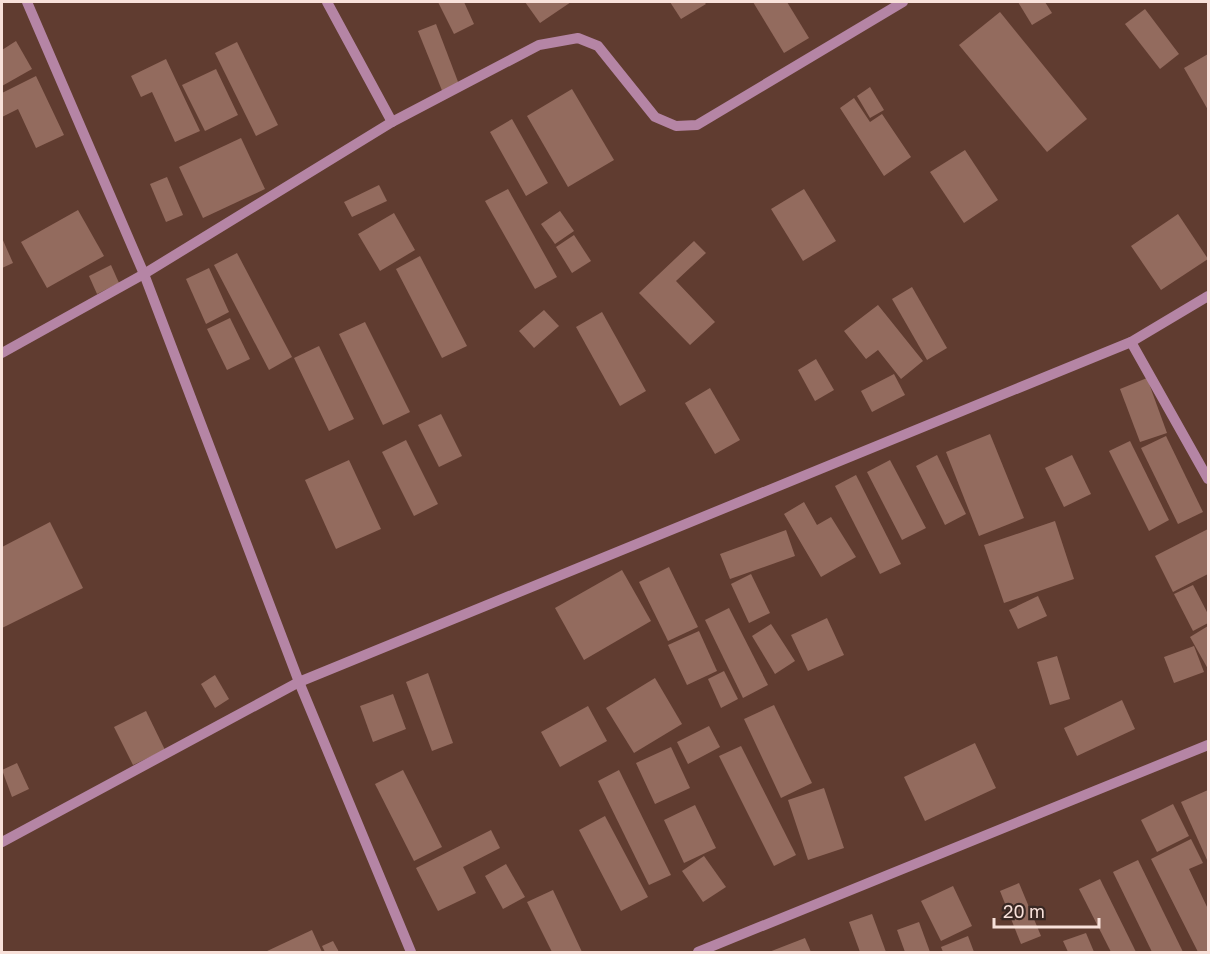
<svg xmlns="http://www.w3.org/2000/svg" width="1210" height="954" font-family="'Golos Text',sans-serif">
<rect width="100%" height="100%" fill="#603c30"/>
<g fill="#936b5e">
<polygon points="438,2 464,2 474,24 454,34"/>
<polygon points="525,2 571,2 540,23"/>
<polygon points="670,2 704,2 706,4 681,19"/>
<polygon points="753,2 787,2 809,38 784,53"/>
<polygon points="1018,2 1045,2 1052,13 1032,25"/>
<polygon points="1145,9 1179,54 1160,69 1125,24"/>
<polygon points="1000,12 1087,119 1047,152 959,45"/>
<polygon points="436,24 460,87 443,93 418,31"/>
<polygon points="16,41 32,69 2,86 2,50"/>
<polygon points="237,42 278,125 256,136 215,53"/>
<polygon points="1208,54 1208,110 1184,68"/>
<polygon points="166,59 200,131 175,142 152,92 141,97 131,76"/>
<polygon points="216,69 238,115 205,131 182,85"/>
<polygon points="36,76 64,135 36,148 18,109 2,117 2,93"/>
<polygon points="870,87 884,110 870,118 857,96"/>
<polygon points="572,89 614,160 568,187 527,116"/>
<polygon points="854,98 870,122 882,114 911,157 884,176 840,108"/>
<polygon points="512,119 548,183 526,196 490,132"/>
<polygon points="241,138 265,189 203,218 179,167"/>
<polygon points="965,150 998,200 964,223 930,172"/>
<polygon points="167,177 183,215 166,222 150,184"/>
<polygon points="379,185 387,201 352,217 344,202"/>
<polygon points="508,189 557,277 535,289 485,201"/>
<polygon points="804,189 836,241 803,261 771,209"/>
<polygon points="78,210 104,256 47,288 21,242"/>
<polygon points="560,211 574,231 555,244 541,224"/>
<polygon points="394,213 415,250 380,271 358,234"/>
<polygon points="1178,214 1208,259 1161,290 1131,246"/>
<polygon points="574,235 591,261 572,273 556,247"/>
<polygon points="2,238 13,263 2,268"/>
<polygon points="694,241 706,253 676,281 715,322 690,345 639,293"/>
<polygon points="237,253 292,357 269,370 214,265"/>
<polygon points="420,256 467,346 442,358 396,269"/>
<polygon points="111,265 119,283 97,294 89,276"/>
<polygon points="209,268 229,312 206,324 186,279"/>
<polygon points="912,287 947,348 927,360 892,299"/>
<polygon points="878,305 923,361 901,379 878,350 866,359 844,331"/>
<polygon points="544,310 559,326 534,348 519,331"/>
<polygon points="602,312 646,391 620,406 576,327"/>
<polygon points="230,318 250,359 227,370 207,329"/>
<polygon points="365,322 410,412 383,425 339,334"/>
<polygon points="319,346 354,419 329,431 294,358"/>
<polygon points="816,359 834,390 815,401 798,370"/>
<polygon points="894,374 905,395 872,412 861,391"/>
<polygon points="1147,378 1167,433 1140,442 1120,389"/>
<polygon points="710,388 740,440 715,454 685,403"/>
<polygon points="441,414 462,456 439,467 418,425"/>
<polygon points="990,434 1024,518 979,536 946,452"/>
<polygon points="1166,436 1203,512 1178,524 1141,448"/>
<polygon points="406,440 438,504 414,516 382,452"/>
<polygon points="1130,441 1169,520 1149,531 1109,451"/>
<polygon points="937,455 966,514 945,525 916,466"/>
<polygon points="1072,455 1091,494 1064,507 1045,468"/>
<polygon points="349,460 381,529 336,549 305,480"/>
<polygon points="890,460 926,528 902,540 867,472"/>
<polygon points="856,475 901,564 880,574 835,486"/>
<polygon points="804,502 817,525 831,517 856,557 821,577 784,514"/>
<polygon points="1055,521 1074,579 1004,603 984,545"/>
<polygon points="50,522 83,588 2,628 2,547"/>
<polygon points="1208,529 1208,574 1173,592 1155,556"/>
<polygon points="786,530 795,556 730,579 720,554"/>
<polygon points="669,567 698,627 668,641 639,582"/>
<polygon points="622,570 651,621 584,660 555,608"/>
<polygon points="751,574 770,613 749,623 731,584"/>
<polygon points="1193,585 1208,614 1208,623 1193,631 1174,594"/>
<polygon points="1038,596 1047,616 1018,629 1009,610"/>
<polygon points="729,608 768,685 743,698 705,620"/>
<polygon points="827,618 844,655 808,671 791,635"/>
<polygon points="771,624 795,661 775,674 752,636"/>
<polygon points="1208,626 1208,669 1190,637"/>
<polygon points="699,631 717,671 687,685 668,645"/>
<polygon points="1194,646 1204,672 1174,683 1164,657"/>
<polygon points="1057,656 1070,699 1050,705 1037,662"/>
<polygon points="724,671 738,699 721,708 708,679"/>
<polygon points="428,673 453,743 432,751 406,682"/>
<polygon points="215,675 229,699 215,708 201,684"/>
<polygon points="655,678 682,724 634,753 606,708"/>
<polygon points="393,694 406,729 373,742 360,706"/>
<polygon points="1122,700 1135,729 1077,756 1064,728"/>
<polygon points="774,705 812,783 781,798 744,719"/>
<polygon points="588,706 607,741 560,767 541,732"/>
<polygon points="146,711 165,750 133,765 114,727"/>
<polygon points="709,726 720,747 688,764 677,742"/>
<polygon points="975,743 996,788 925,821 904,777"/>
<polygon points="741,746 796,855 774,866 719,756"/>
<polygon points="671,747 690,788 655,804 636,763"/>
<polygon points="17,763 29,789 12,797 2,770"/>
<polygon points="403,770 442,847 414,861 375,784"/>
<polygon points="619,770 671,875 649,885 598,781"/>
<polygon points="824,788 844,848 808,860 788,800"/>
<polygon points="1208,790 1208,862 1181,802"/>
<polygon points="1173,804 1189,836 1157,852 1141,820"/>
<polygon points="695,805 716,848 684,863 664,820"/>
<polygon points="605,816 648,897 621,911 579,830"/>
<polygon points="491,830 500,848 463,867 476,893 438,911 416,868"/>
<polygon points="1191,839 1203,863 1189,869 1208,909 1208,952 1198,952 1151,859"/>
<polygon points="704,856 726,887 703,902 682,871"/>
<polygon points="1138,860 1183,952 1152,952 1113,872"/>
<polygon points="506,864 525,897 503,909 485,876"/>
<polygon points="1100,879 1136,952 1111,952 1079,889"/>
<polygon points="1019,883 1041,936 1021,944 1000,891"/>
<polygon points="953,886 972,926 941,941 921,901"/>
<polygon points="553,890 582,952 552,952 527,902"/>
<polygon points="872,914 886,952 860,952 849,922"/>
<polygon points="919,922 930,952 905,952 897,930"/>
<polygon points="312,930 322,952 265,952"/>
<polygon points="1086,933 1094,952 1068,952 1063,941"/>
<polygon points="968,936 974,952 943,952 941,947"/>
<polygon points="805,938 811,952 769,952"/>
<polygon points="333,941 339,952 325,952 322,946"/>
</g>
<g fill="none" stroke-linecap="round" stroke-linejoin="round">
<g stroke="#b585a5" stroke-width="10">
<polyline points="27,2 144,274 299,682 411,952"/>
<polyline points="327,2 392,122"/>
<polyline points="1131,342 1208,479"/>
<polyline points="2,353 144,274 392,122 539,45 578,38 598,46 655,117 676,126 697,125 903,2"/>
<polyline points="2,842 299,682 1131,342 1208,296"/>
<polyline points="698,952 1208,745"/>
</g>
</g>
<rect width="1210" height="954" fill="none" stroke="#f8e1da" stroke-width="6"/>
<path d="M994 918v9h105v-9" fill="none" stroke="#f8e1da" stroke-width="3"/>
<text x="1003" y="918" font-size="18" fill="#f8e1da" stroke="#392823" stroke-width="4.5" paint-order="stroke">20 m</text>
</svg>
